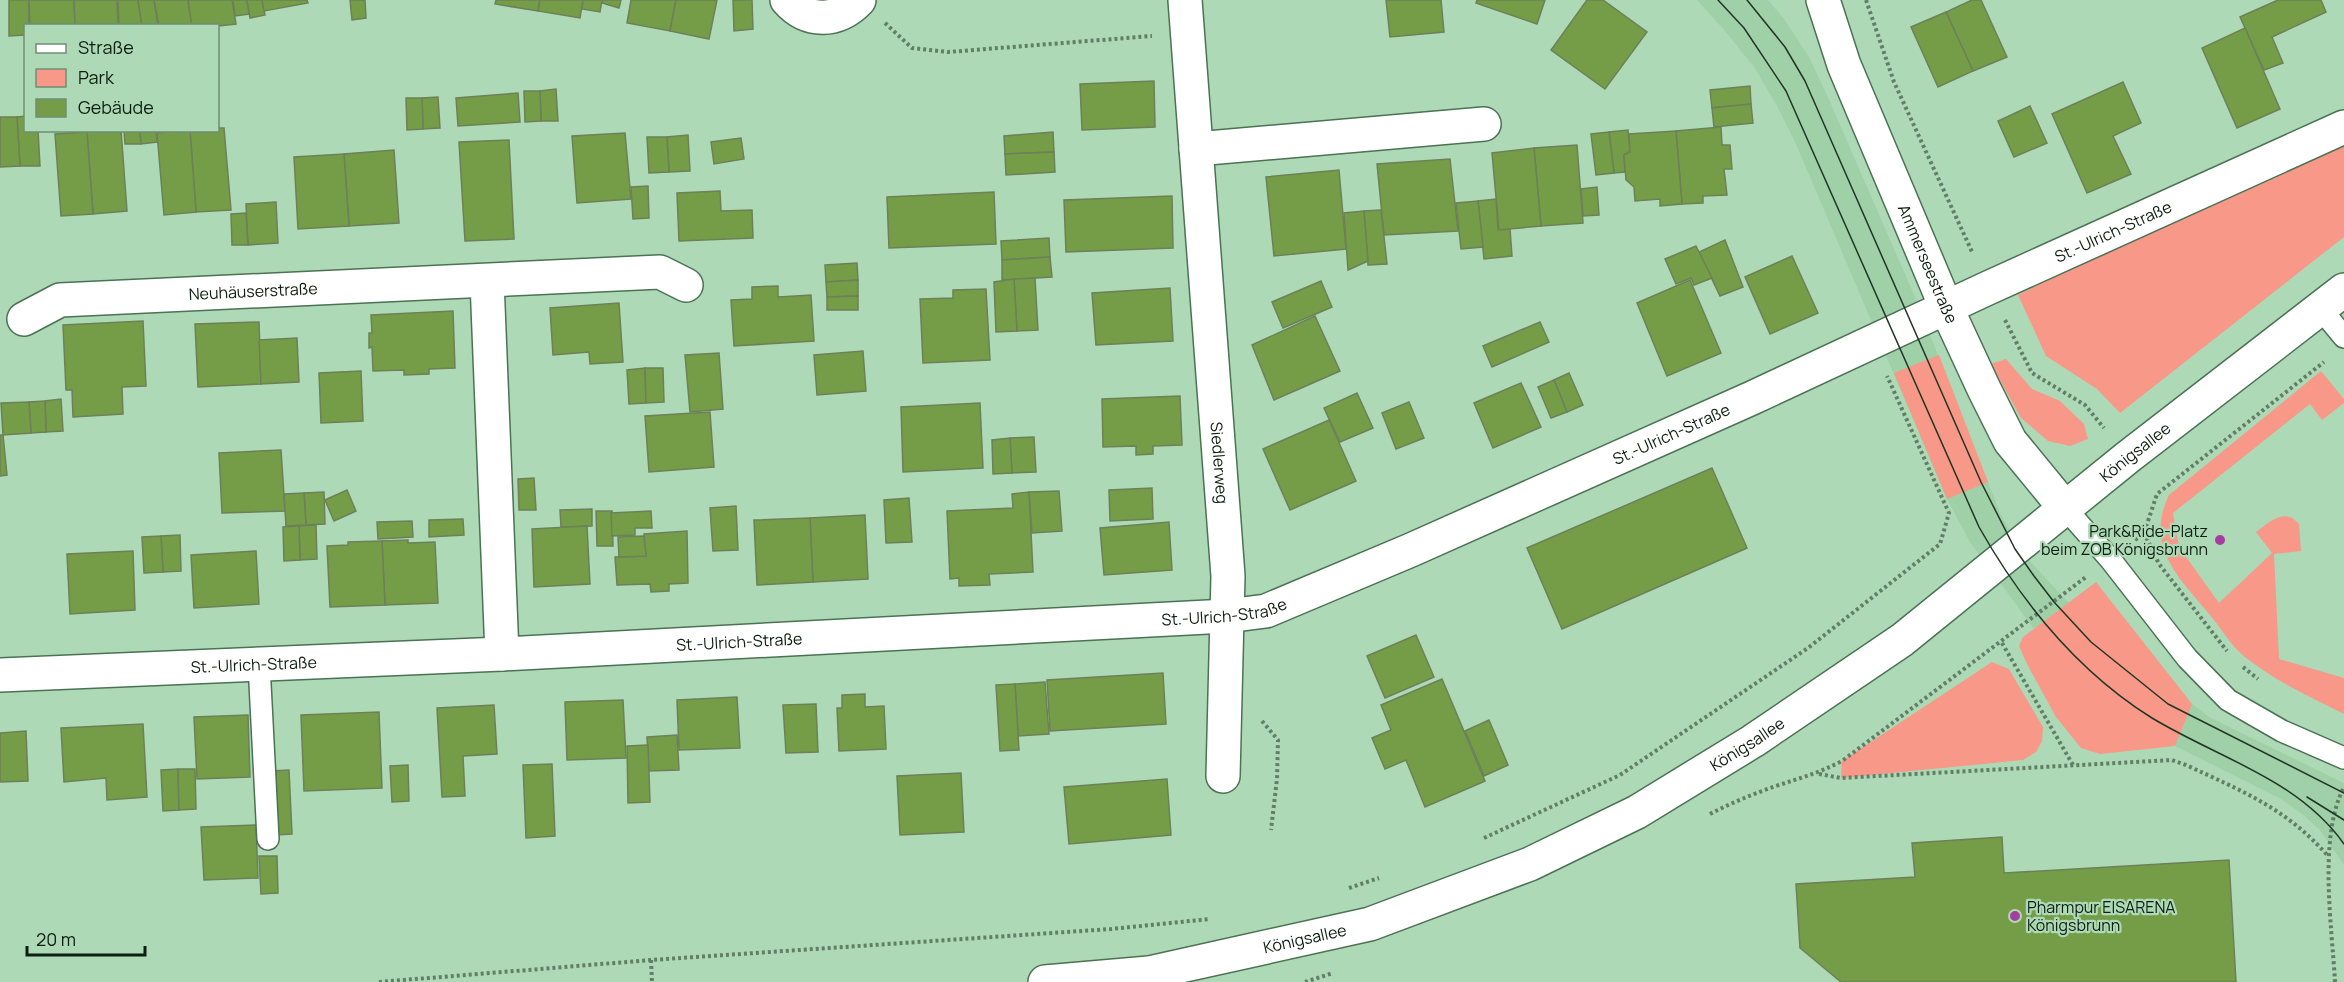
<svg xmlns="http://www.w3.org/2000/svg" width="2344" height="982" font-family="Manrope,sans-serif">
<rect width="100%" height="100%" fill="#aed9b6"/>
<polygon fill="#9fd0a8" points="1697,0 1768,0 1785,20 1809,57 1827,95 1915,297 2001,515 2021,551 2096,633 2191,708 2192,704 2211,718 2344,783 2344,865 2319,829 2302,814 2281,799 2175,746 2127,715 2062,659 2034,629 1970,542 1947,499 1796,144 1776,104 1754,67 1725,31"/>
<g fill="#f89888">
<polygon points="2344,143 2344,237 2120,413 2097,389 2046,356 2018,295 2137,235"/>
<polygon points="1939,355 1988,482 1947,499 1894,373"/>
<polygon points="2006,359 2032,389 2060,401 2084,424 2088,439 2070,446 2048,441 2021,418 1991,364"/>
<path d="M2321,371L2344,399V403L2322,420L2310,404L2173,513L2179,547L2219,603L2272,553L2256,532C2270,522 2284,507 2299,524L2301,551L2274,554L2279,659L2344,678V714C2310,697 2275,681 2245,657C2231,646 2221,628 2210,615C2179,577 2144,547 2169,495Z"/>
<polygon points="2096,582 2192,704 2175,746 2100,754 2081,748 2056,717 2028,666 2019,646 2023,637"/>
<polygon points="1992,662 2009,669 2043,727 2042,741 2036,752 2023,760 1841,778 1842,761"/>
</g>
<g fill="#759d48" stroke="#6c8158" stroke-width="1.5">
<polygon points="9,0 29,0 29,26 26,26 26,35 9,36"/>
<polygon points="29,0 74,0 75,26 30,26"/>
<polygon points="74,0 117,0 118,26 75,26"/>
<polygon points="118,0 138,0 142,26 119,26"/>
<polygon points="138,0 154,0 158,26 142,26"/>
<polygon points="154,0 188,0 192,26 159,26"/>
<polygon points="188,0 232,0 236,24 218,26 192,26"/>
<polygon points="233,0 247,0 249,14 235,16"/>
<polygon points="247,0 262,0 265,15 250,18"/>
<polygon points="262,0 307,0 308,3 264,11"/>
<polygon points="350,0 365,0 366,18 352,20"/>
<polygon points="496,0 540,0 538,11 495,4"/>
<polygon points="540,0 583,0 580,18 538,11"/>
<polygon points="583,0 602,0 600,12 582,9"/>
<polygon points="602,0 621,0 619,8 602,3"/>
<polygon points="631,0 676,0 670,31 627,23"/>
<polygon points="676,0 717,0 709,39 670,31"/>
<polygon points="733,0 752,0 753,29 734,31"/>
<polygon points="1386,0 1441,0 1444,32 1390,37"/>
<polygon points="1477,0 1545,0 1537,24 1476,3"/>
<polygon points="1587,0 1603,0 1647,32 1605,89 1551,50"/>
<polygon points="1972,0 1981,0 2007,57 1973,71 1946,12"/>
<polygon points="2278,0 2321,0 2326,12 2272,37 2283,63 2264,70 2240,17"/>
<polygon points="1946,12 1973,71 1938,87 1911,27"/>
<polygon points="2245,28 2280,109 2237,128 2202,48"/>
<polygon points="1154,81 1155,127 1082,130 1080,84"/>
<polygon points="2123,82 2141,123 2113,136 2131,174 2087,193 2052,114"/>
<polygon points="1750,86 1751,104 1712,108 1710,90"/>
<polygon points="556,89 558,121 541,121 540,91"/>
<polygon points="524,91 540,91 541,121 525,122"/>
<polygon points="518,93 520,122 458,126 456,98"/>
<polygon points="438,97 440,128 423,129 422,98"/>
<polygon points="406,98 422,98 423,129 407,130"/>
<polygon points="1751,104 1753,123 1714,127 1712,108"/>
<polygon points="2030,106 2047,143 2014,157 1998,121"/>
<polygon points="26,116 26,130 38,130 40,166 20,166 17,117"/>
<polygon points="0,117 17,117 20,166 0,167"/>
<polygon points="1721,127 1722,145 1730,145 1732,169 1724,169 1727,195 1703,196 1703,203 1682,204 1676,131"/>
<polygon points="218,128 224,128 231,210 196,212 190,130 218,130"/>
<polygon points="121,130 127,211 93,214 87,132"/>
<polygon points="124,130 140,130 141,144 125,144"/>
<polygon points="140,130 156,130 157,142 141,144"/>
<polygon points="190,130 196,212 164,215 157,133"/>
<polygon points="1628,130 1630,151 1624,155 1625,172 1614,173 1609,132"/>
<polygon points="1676,131 1682,204 1660,206 1660,199 1635,201 1634,187 1626,180 1624,155 1630,152 1629,134"/>
<polygon points="87,132 93,214 61,216 55,134"/>
<polygon points="1053,132 1054,152 1005,154 1004,136"/>
<polygon points="1609,132 1614,173 1596,175 1591,134"/>
<polygon points="625,133 631,199 577,203 572,136"/>
<polygon points="688,135 690,171 669,172 667,137"/>
<polygon points="647,137 667,137 669,172 649,173"/>
<polygon points="741,138 744,159 714,164 711,142"/>
<polygon points="509,140 514,239 465,241 459,142"/>
<polygon points="1577,145 1583,223 1541,226 1534,148"/>
<polygon points="1534,148 1541,226 1499,230 1492,153"/>
<polygon points="394,150 399,223 349,226 344,154"/>
<polygon points="1054,152 1055,172 1006,175 1005,154"/>
<polygon points="344,154 349,226 298,229 294,157"/>
<polygon points="1450,159 1458,231 1384,235 1377,164"/>
<polygon points="1339,170 1346,249 1274,256 1266,177"/>
<polygon points="648,186 649,218 633,219 631,187"/>
<polygon points="1597,187 1599,215 1583,216 1581,189"/>
<polygon points="720,191 721,211 752,210 753,238 679,241 677,193"/>
<polygon points="994,192 996,244 889,248 887,197"/>
<polygon points="1172,196 1173,248 1066,252 1064,200"/>
<polygon points="1496,199 1498,230 1510,229 1512,256 1484,259 1478,201"/>
<polygon points="1478,201 1483,247 1461,249 1456,203"/>
<polygon points="276,202 278,243 248,245 246,204"/>
<polygon points="1381,210 1387,264 1368,265 1364,211"/>
<polygon points="1364,211 1368,261 1348,270 1344,213"/>
<polygon points="246,213 248,245 232,245 231,214"/>
<polygon points="1049,238 1050,257 1002,260 1001,241"/>
<polygon points="1725,240 1743,287 1720,296 1699,252"/>
<polygon points="1696,246 1712,278 1694,285 1691,278 1676,284 1665,259"/>
<polygon points="1792,256 1818,313 1770,334 1745,277"/>
<polygon points="1050,257 1052,277 1002,280 1002,260"/>
<polygon points="857,263 858,280 826,282 825,265"/>
<polygon points="1035,278 1038,330 1017,331 1014,279"/>
<polygon points="1014,279 1017,331 996,332 994,282"/>
<polygon points="858,280 858,296 827,297 826,282"/>
<polygon points="1690,280 1721,353 1667,376 1637,303"/>
<polygon points="1321,281 1332,307 1283,328 1272,302"/>
<polygon points="778,286 778,297 811,295 814,341 734,346 731,300 752,299 752,287"/>
<polygon points="1170,288 1173,341 1096,345 1092,293"/>
<polygon points="986,289 990,360 923,363 920,299 953,298 953,290"/>
<polygon points="858,296 858,310 827,310 827,297"/>
<polygon points="619,303 623,362 590,364 589,352 553,355 550,308"/>
<polygon points="453,311 455,368 429,369 429,374 404,375 404,370 373,371 372,347 369,348 369,333 372,333 371,315"/>
<polygon points="1315,316 1340,371 1274,400 1252,345"/>
<polygon points="143,321 146,386 122,387 123,414 73,417 72,390 66,390 63,325"/>
<polygon points="259,322 261,384 198,387 195,324"/>
<polygon points="1540,322 1549,342 1492,367 1483,346"/>
<polygon points="297,338 299,382 261,384 259,340"/>
<polygon points="863,351 866,391 817,395 814,355"/>
<polygon points="719,353 723,409 690,412 685,355"/>
<polygon points="645,368 646,403 629,404 627,370"/>
<polygon points="645,368 663,368 664,402 646,403"/>
<polygon points="361,371 363,421 321,423 319,373"/>
<polygon points="1569,373 1583,405 1567,412 1554,380"/>
<polygon points="1554,380 1567,412 1551,418 1538,387"/>
<polygon points="1521,383 1541,427 1493,448 1474,403"/>
<polygon points="1357,393 1373,428 1340,442 1324,408"/>
<polygon points="1180,396 1182,445 1153,446 1153,454 1136,455 1136,446 1103,447 1102,399"/>
<polygon points="61,399 63,431 46,432 45,401"/>
<polygon points="45,401 46,432 31,433 29,402"/>
<polygon points="29,402 31,433 3,435 1,403"/>
<polygon points="1409,402 1424,438 1396,449 1382,413"/>
<polygon points="980,403 983,468 903,472 901,407"/>
<polygon points="710,412 714,467 649,472 645,416"/>
<polygon points="1329,420 1356,481 1290,510 1263,449"/>
<polygon points="0,435 3,435 7,475 0,476"/>
<polygon points="1034,437 1036,472 1012,473 1010,438"/>
<polygon points="1010,438 1012,473 993,474 992,440"/>
<polygon points="281,450 285,511 222,513 219,453"/>
<polygon points="1712,468 1747,548 1562,629 1527,548"/>
<polygon points="534,478 536,510 519,510 518,479"/>
<polygon points="1152,488 1153,519 1110,521 1109,490"/>
<polygon points="347,490 356,511 334,521 325,500"/>
<polygon points="1059,491 1062,531 1032,533 1029,492"/>
<polygon points="324,492 325,524 306,525 304,493"/>
<polygon points="1029,492 1033,572 989,574 990,585 959,586 959,578 950,579 947,511 1013,508 1012,494"/>
<polygon points="304,493 306,525 286,526 284,494"/>
<polygon points="909,498 912,542 886,543 884,500"/>
<polygon points="736,506 738,550 713,551 710,508"/>
<polygon points="592,509 592,526 561,527 560,510"/>
<polygon points="596,511 612,511 613,546 597,546"/>
<polygon points="651,511 652,528 635,528 635,535 612,536 611,513"/>
<polygon points="865,515 868,579 813,582 810,518"/>
<polygon points="810,518 813,582 757,585 754,520"/>
<polygon points="463,519 464,535 429,537 429,520"/>
<polygon points="412,521 413,537 378,539 377,522"/>
<polygon points="1169,522 1172,570 1104,575 1100,528"/>
<polygon points="316,525 317,559 300,560 299,526"/>
<polygon points="299,526 300,560 284,561 283,527"/>
<polygon points="587,526 590,584 534,587 532,529"/>
<polygon points="687,531 688,583 669,584 669,591 651,592 650,584 617,585 615,557 646,556 644,534"/>
<polygon points="180,535 181,571 163,572 161,536"/>
<polygon points="161,536 163,572 144,573 142,537"/>
<polygon points="644,536 646,556 619,557 618,537"/>
<polygon points="408,540 408,543 435,542 438,603 385,605 382,541"/>
<polygon points="382,541 385,605 330,607 327,546 348,545 348,542"/>
<polygon points="133,551 135,610 70,614 67,554"/>
<polygon points="256,551 259,604 194,608 191,555"/>
<polygon points="1416,635 1434,677 1385,698 1367,656"/>
<polygon points="1163,673 1166,724 1050,731 1047,680"/>
<polygon points="1442,679 1485,781 1425,807 1406,760 1385,769 1372,738 1391,730 1381,705"/>
<polygon points="1045,682 1049,734 1018,736 1015,684"/>
<polygon points="1015,684 1019,750 1000,751 996,685"/>
<polygon points="865,694 865,707 884,706 886,749 839,751 837,708 842,708 842,695"/>
<polygon points="737,697 740,748 679,750 677,700"/>
<polygon points="623,700 626,758 567,760 565,702"/>
<polygon points="816,704 818,752 786,753 783,705"/>
<polygon points="494,705 497,754 463,756 465,796 442,797 437,708"/>
<polygon points="379,712 382,788 304,791 301,715"/>
<polygon points="248,715 250,777 197,779 194,717"/>
<polygon points="1489,720 1508,765 1484,776 1465,731"/>
<polygon points="143,724 147,797 107,800 106,778 64,782 61,728"/>
<polygon points="26,731 28,781 0,782 0,733"/>
<polygon points="677,735 679,770 649,771 647,737"/>
<polygon points="648,745 650,802 628,803 627,746"/>
<polygon points="552,764 555,836 526,838 523,765"/>
<polygon points="408,765 409,801 392,802 390,766"/>
<polygon points="178,769 179,810 163,811 161,770"/>
<polygon points="178,769 195,769 196,809 179,810"/>
<polygon points="289,770 292,834 275,835 271,771"/>
<polygon points="961,773 964,832 900,835 897,776"/>
<polygon points="1167,779 1171,835 1069,844 1064,787"/>
<polygon points="256,825 258,878 204,880 201,827"/>
<polygon points="2002,837 2004,873 2229,860 2236,982 1841,982 1800,948 1796,884 1915,877 1912,843"/>
<polygon points="259,856 277,856 278,893 261,894"/>
</g>
<g fill="none" stroke-linecap="round" stroke-linejoin="round">
<defs>
<g id="service">
<polyline points="2320,308 2344,337"/>
<polyline points="2065,508 2110,559 2187,658 2228,700 2282,731 2344,758"/>
<polyline points="259,664 268,839"/>
</g>
<g id="minor">
<path d="M787,0C808,24 838,22 859,0"/>
<path id="s1" d="M1185,0L1228,576L1223,776"/>
<path id="s2" d="M1823,0L1844,65L1946,307L1984,389L2010,441L2065,508"/>
<polyline points="1196,149 1484,124"/>
<polyline points="487,281 502,654"/>
<path id="s3" d="M24,319L60,300L660,272L686,285"/>
<path id="s4" d="M0,675L502,654L1227,616L1266,611L1411,550L1752,398L1988,288L2344,127"/>
</g>
<g id="tertiary">
<path id="s5" d="M1045,982L1149,973L1370,924L1530,864L1637,812L1753,741L1902,640L2128,457L2344,290"/>
</g>
</defs>
<use href="#service" stroke="#4b7253" stroke-width="24"/>
<use href="#minor" stroke="#4b7253" stroke-width="36"/>
<use href="#tertiary" stroke="#4b7253" stroke-width="36"/>
<g stroke="#617f67" stroke-width="4" stroke-dasharray="3 3" stroke-linecap="butt">
<polyline points="1866,0 1894,82 1973,254"/>
<polyline points="885,23 912,48 948,52 1152,36"/>
<polyline points="2005,320 2032,373 2085,405 2104,428"/>
<polyline points="2126,528 2144,533 2159,564 2227,651"/>
<polyline points="2135,540 2144,533 2157,494 2324,362"/>
<polyline points="2002,643 2073,765"/>
<polyline points="2243,667 2258,679"/>
<polyline points="1262,721 1278,740 1277,779 1271,830"/>
<path d="M1819,774L1841,778L2172,760L2186,765C2242,791 2286,808 2328,856"/>
<path d="M1710,814C1731,803 1753,794 1776,786C1800,778 1819,773 1842,761L2086,577"/>
<polyline points="1484,838 1620,775 1808,648 1940,544 1949,513 1887,376"/>
<polyline points="1349,888 1379,878"/>
<polyline points="651,960 652,982"/>
<polyline points="379,982 651,960 1111,929 1210,919"/>
<polyline points="1305,982 1333,973"/>
<path d="M2335,982C2332,926 2318,837 2344,787"/>
</g>
<use href="#service" stroke="#fff" stroke-width="21"/>
<use href="#minor" stroke="#fff" stroke-width="33"/>
<use href="#tertiary" stroke="#fff" stroke-width="33"/>
<g stroke="#213525" stroke-width="1.5">
<path d="M1718,0L1744,28L1786,91L1979,527C2022,603 2077,671 2152,718C2218,758 2298,779 2344,844"/>
<polyline points="1747,0 1785,47 1805,81 1981,482 2015,549 2034,576 2054,602 2091,642 2168,704 2344,793"/>
<polyline points="2307,797 2344,820"/>
</g>
</g>
<g fill="#a63ea0" stroke="#aed9b6" stroke-width="2">
<circle cx="2220" cy="540" r="6"/>
<circle cx="2015" cy="916" r="6"/>
</g>
<g text-anchor="middle" dominant-baseline="central" stroke-width="4.5" stroke-linejoin="round" paint-order="stroke">
<g font-size="16" fill="#0e1e11" stroke="#aed9b6">
<text stroke="none"><textPath href="#s4" startOffset="2196">St.-Ulrich-Straße</textPath></text>
<text stroke="none"><textPath href="#s2" startOffset="284">Ammerseestraße</textPath></text>
<text stroke="none"><textPath href="#s3" startOffset="234">Neuhäuserstraße</textPath></text>
<text stroke="none"><textPath href="#s4" startOffset="1710">St.-Ulrich-Straße</textPath></text>
<text stroke="none"><textPath href="#s5" startOffset="1236">Königsallee</textPath></text>
<text stroke="none"><textPath href="#s1" startOffset="464">Siedlerweg</textPath></text>
<text stroke="none"><textPath href="#s4" startOffset="1226">St.-Ulrich-Straße</textPath></text>
<text stroke="none"><textPath href="#s4" startOffset="740">St.-Ulrich-Straße</textPath></text>
<text stroke="none"><textPath href="#s4" startOffset="254">St.-Ulrich-Straße</textPath></text>
<text stroke="none"><textPath href="#s5" startOffset="750">Königsallee</textPath></text>
<text stroke="none"><textPath href="#s5" startOffset="264">Königsallee</textPath></text>
</g>
<g font-size="16" fill="#0e1e11" stroke="#aed9b6" text-anchor="end">
<text x="2208" y="531">Park&amp;Ride-Platz<tspan x="2208" dy="18">beim ZOB Königsbrunn</tspan></text>
<text x="2027" y="907" text-anchor="start">Pharmpur EISARENA<tspan x="2027" dy="18">Königsbrunn</tspan></text>
</g>
</g>
<rect x="24" y="24" width="195" height="108" fill="#aed9b6" stroke="#6e8e74" stroke-width="1.5"/>
<rect x="36" y="44" width="30" height="9" fill="#ffffff" stroke="#6e8e74" stroke-width="1.5"/>
<text x="78" y="54" font-size="18" fill="#0e1e11">Straße</text>
<rect x="36" y="69" width="30" height="18" fill="#f89888" stroke="#6e8e74" stroke-width="1.5"/>
<text x="78" y="84" font-size="18" fill="#0e1e11">Park</text>
<rect x="36" y="99" width="30" height="18" fill="#759d48" stroke="#6e8e74" stroke-width="1.5"/>
<text x="78" y="114" font-size="18" fill="#0e1e11">Gebäude</text>
<path d="M27 946v9h118v-9" fill="none" stroke="#0e1e11" stroke-width="3"/>
<text x="36" y="946" font-size="18" fill="#0e1e11" stroke="#aed9b6" stroke-width="4.5" paint-order="stroke">20 m</text>
</svg>
